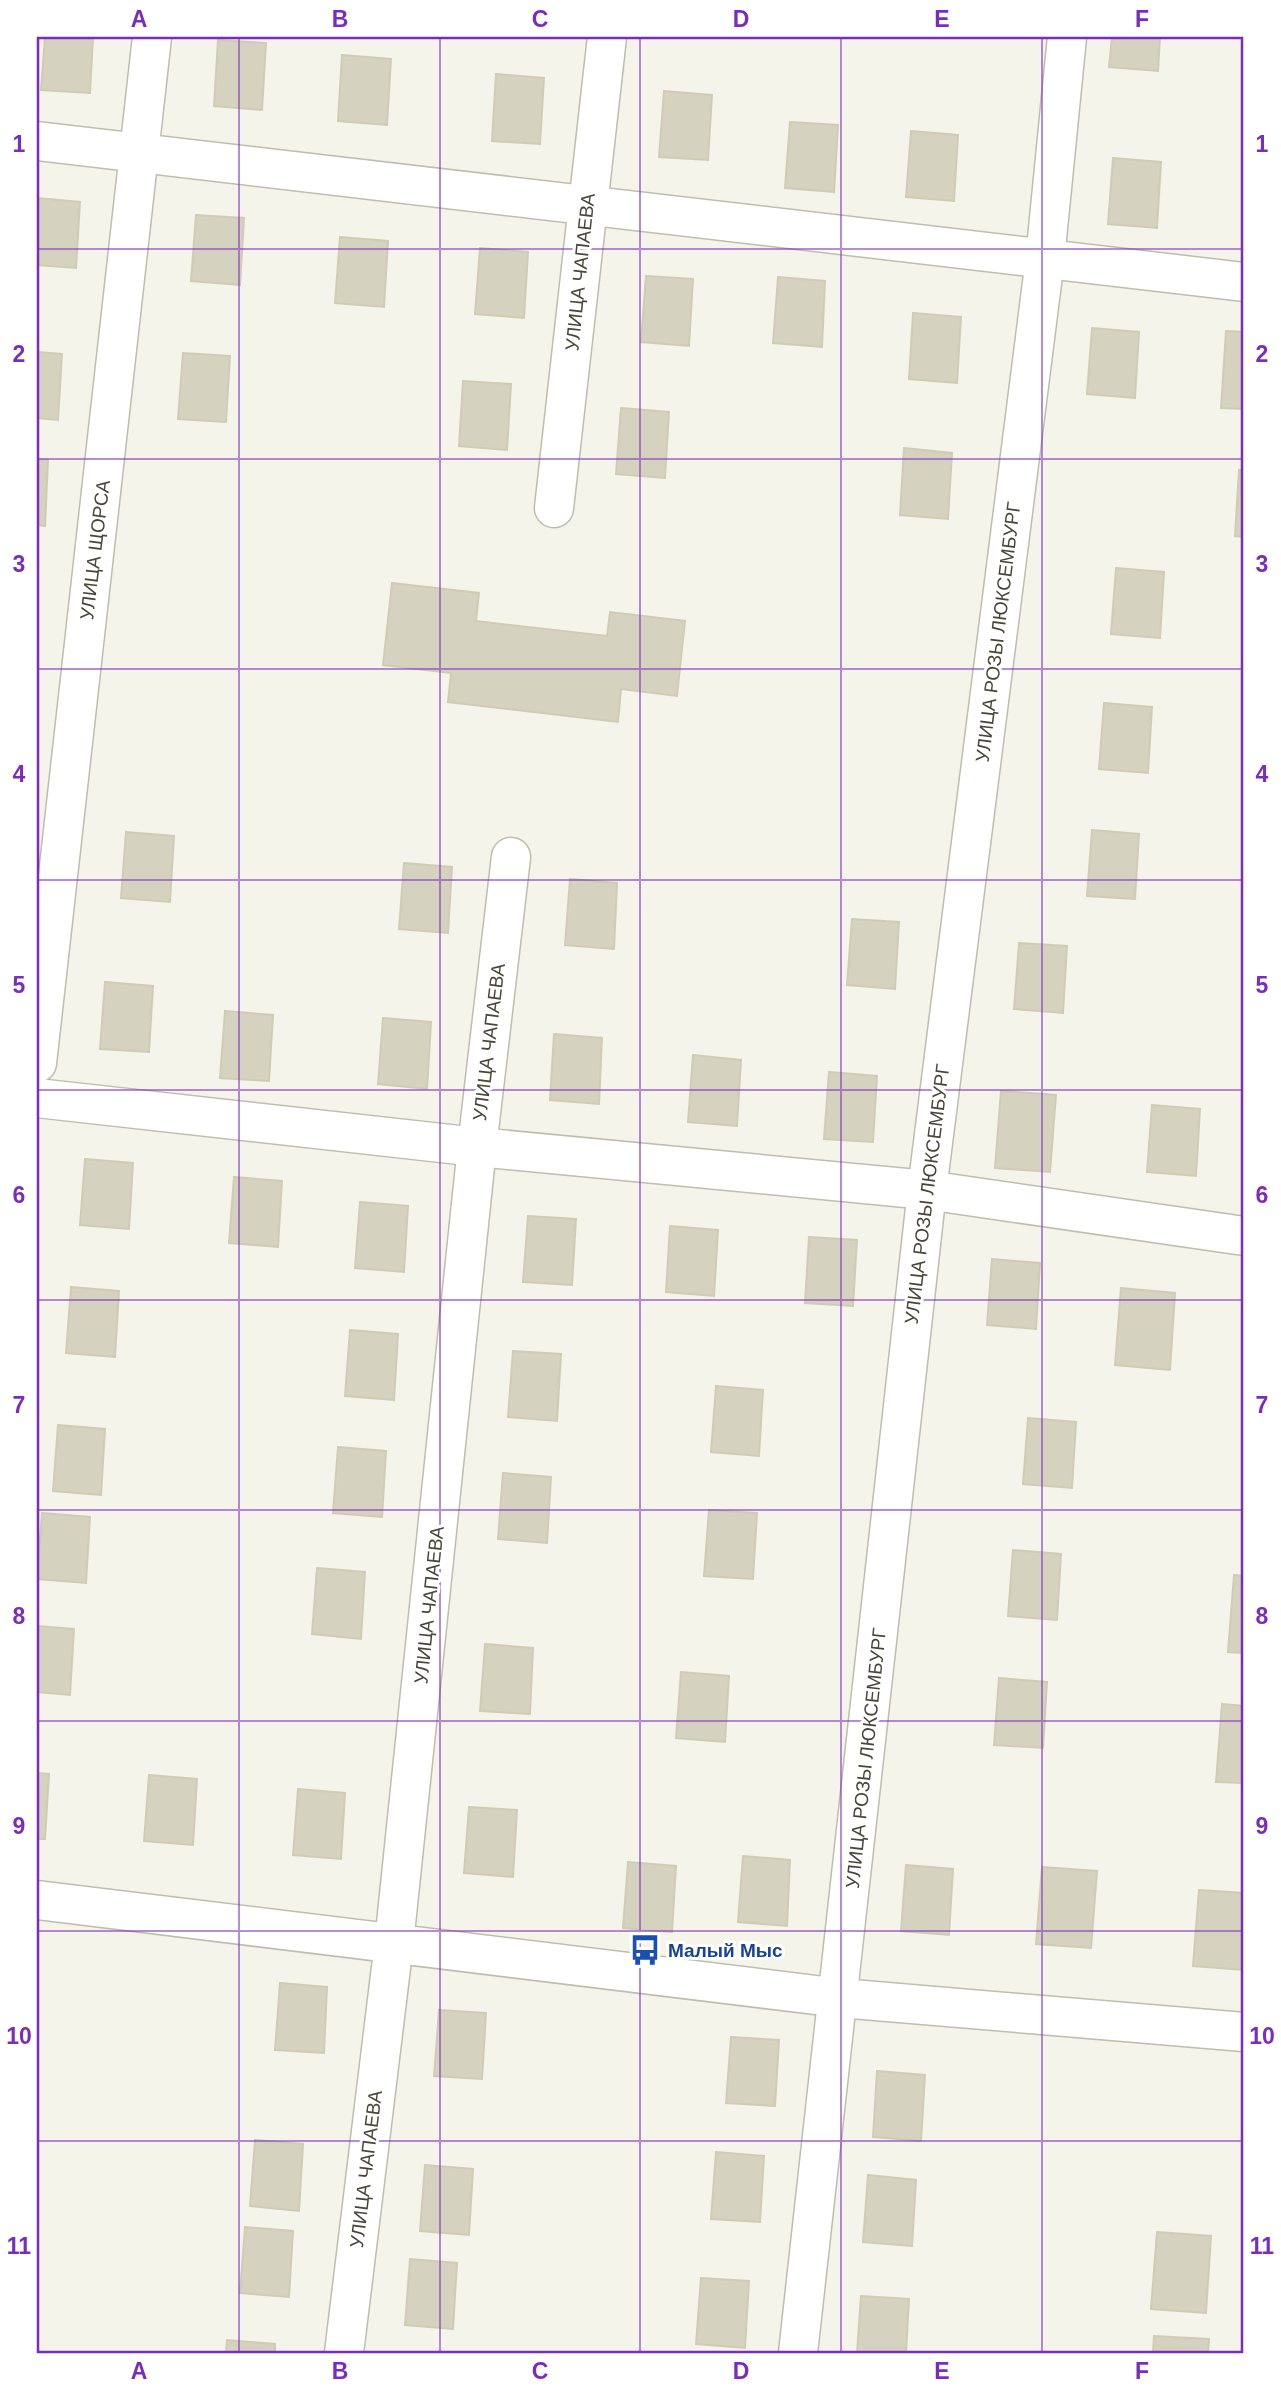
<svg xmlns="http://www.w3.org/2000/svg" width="1281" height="2390" font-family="Helvetica,sans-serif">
<rect width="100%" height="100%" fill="#f4f4ea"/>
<g fill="#d5d2c0" stroke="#d0ccb4" stroke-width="2">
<polygon points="45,37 93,37 90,93 41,90"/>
<polygon points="1112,37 1160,37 1158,71 1109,67"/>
<polygon points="218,40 266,43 262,110 214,106"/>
<polygon points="342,55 391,59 387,125 338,121"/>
<polygon points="496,74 544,78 540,144 492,141"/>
<polygon points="664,91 712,95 708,160 659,157"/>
<polygon points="790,122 838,125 834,192 785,188"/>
<polygon points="911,131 958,135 954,201 906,197"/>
<polygon points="1113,158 1161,162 1157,228 1108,224"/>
<polygon points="37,198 80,202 76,268 37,265"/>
<polygon points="196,215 244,218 240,285 191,281"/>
<polygon points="340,237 388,241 384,307 335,303"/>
<polygon points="480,248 528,252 524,318 475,314"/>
<polygon points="646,276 693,279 689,346 641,342"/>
<polygon points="778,277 825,281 822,347 773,343"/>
<polygon points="913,313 961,317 957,383 909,379"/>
<polygon points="1092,328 1139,332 1135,398 1087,394"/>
<polygon points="1226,331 1244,332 1244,409 1221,408"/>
<polygon points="37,352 62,354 58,420 37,418"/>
<polygon points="183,353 230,356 226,422 178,419"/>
<polygon points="463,381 511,384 507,450 459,446"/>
<polygon points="621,408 669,412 665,478 616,474"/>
<polygon points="904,448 952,453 948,519 900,515"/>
<polygon points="37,459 48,460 45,526 37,525"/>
<polygon points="1239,470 1244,470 1244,537 1235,536"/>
<polygon points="1116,568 1164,572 1160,638 1111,634"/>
<polygon points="392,583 479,593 476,621 607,636 610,612 685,621 677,696 621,689 618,722 448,702 451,673 383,665"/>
<polygon points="1104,703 1152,707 1148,773 1099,769"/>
<polygon points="1092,830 1139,834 1135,899 1087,896"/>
<polygon points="126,832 174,836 170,902 121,898"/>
<polygon points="404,863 452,867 448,933 399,929"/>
<polygon points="570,879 617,883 614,949 565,945"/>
<polygon points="852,919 899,922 895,989 847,985"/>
<polygon points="1019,943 1067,946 1063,1013 1014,1009"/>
<polygon points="105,982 153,986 149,1052 100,1049"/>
<polygon points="225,1011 273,1015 269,1081 220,1078"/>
<polygon points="383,1018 431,1022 427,1089 378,1084"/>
<polygon points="554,1034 602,1038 599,1104 550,1100"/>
<polygon points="693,1055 741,1060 737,1126 688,1122"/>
<polygon points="829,1072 877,1076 873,1142 824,1139"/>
<polygon points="1001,1091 1056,1095 1050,1172 995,1168"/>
<polygon points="1152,1105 1200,1109 1196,1176 1147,1172"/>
<polygon points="85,1159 133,1163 129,1229 80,1225"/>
<polygon points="234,1177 282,1181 278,1247 229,1243"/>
<polygon points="360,1202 408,1206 404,1272 355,1268"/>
<polygon points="528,1216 576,1219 572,1285 523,1282"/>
<polygon points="670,1226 718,1230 714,1296 666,1292"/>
<polygon points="809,1237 857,1240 853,1306 805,1303"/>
<polygon points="992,1259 1040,1263 1036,1329 987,1325"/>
<polygon points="71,1287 119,1291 115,1357 66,1353"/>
<polygon points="1121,1288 1175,1293 1170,1370 1115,1365"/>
<polygon points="350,1330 398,1334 394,1400 345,1396"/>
<polygon points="513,1351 561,1354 557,1421 508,1417"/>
<polygon points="716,1386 763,1390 759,1456 711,1452"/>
<polygon points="1028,1418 1076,1422 1072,1488 1023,1484"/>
<polygon points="58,1425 105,1429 101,1495 53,1491"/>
<polygon points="338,1447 386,1451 382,1517 333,1513"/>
<polygon points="503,1473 551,1477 547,1543 498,1539"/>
<polygon points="709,1510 757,1513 753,1579 704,1576"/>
<polygon points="42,1513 90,1517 86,1583 37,1579"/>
<polygon points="1013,1550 1061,1554 1057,1620 1008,1616"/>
<polygon points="317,1568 365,1572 361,1639 312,1634"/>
<polygon points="1234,1575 1244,1576 1244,1653 1228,1652"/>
<polygon points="37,1626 74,1629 70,1695 37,1692"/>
<polygon points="485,1644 533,1648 530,1714 480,1711"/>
<polygon points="681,1672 729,1676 725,1742 676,1738"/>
<polygon points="999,1678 1047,1682 1043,1748 994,1745"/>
<polygon points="1222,1704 1244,1706 1244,1783 1216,1782"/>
<polygon points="37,1773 49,1774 45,1839 37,1839"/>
<polygon points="149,1775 197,1779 193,1845 144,1841"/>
<polygon points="298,1789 345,1793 341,1859 293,1855"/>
<polygon points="469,1807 517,1810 513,1877 464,1873"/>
<polygon points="743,1856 790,1860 787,1926 738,1922"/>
<polygon points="628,1862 676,1866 672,1932 623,1928"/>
<polygon points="906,1865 953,1869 949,1935 901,1931"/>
<polygon points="1042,1867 1097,1871 1091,1948 1036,1944"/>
<polygon points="1199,1890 1244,1893 1244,1970 1193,1966"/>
<polygon points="280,1983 327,1987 324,2053 275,2050"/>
<polygon points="439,2010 486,2013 482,2079 434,2076"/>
<polygon points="731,2037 779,2040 775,2106 726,2103"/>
<polygon points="877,2071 925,2075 921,2141 873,2137"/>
<polygon points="255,2140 303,2144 299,2211 250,2206"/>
<polygon points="716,2152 764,2156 760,2222 711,2219"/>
<polygon points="425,2165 473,2169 469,2235 420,2231"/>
<polygon points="868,2175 916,2180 912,2246 863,2242"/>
<polygon points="245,2227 293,2231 289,2297 240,2293"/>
<polygon points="1157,2232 1211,2236 1206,2313 1151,2309"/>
<polygon points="410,2259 457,2263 453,2329 405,2325"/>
<polygon points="701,2278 749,2281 745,2348 696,2344"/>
<polygon points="861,2296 909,2299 906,2353 857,2353"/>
<polygon points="1154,2336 1209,2339 1208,2353 1153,2353"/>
<polygon points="227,2340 275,2344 275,2353 226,2353"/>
</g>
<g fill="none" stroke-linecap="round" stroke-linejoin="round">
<defs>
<g id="minor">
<polyline points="37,141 1244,282"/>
<polyline points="554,508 607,37"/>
<polyline points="37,1063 152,37"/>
<polyline points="37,1098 477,1147 927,1190 1244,1236"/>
<polyline points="344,2353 394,1943 477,1147 511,857"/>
<polyline points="798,2353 927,1190 1045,259 1067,37"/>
</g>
<polyline id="tertiary" points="37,1900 840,1998 1244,2032"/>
</defs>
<use href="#minor" stroke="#bfbead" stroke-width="41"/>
<use href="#tertiary" stroke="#bfbead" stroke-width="41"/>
<use href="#minor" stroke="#fff" stroke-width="38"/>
<use href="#tertiary" stroke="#fff" stroke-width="38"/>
</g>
<path fill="none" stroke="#7b2cbf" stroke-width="2" stroke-opacity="0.55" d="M239,37V2353M440,37V2353M640,37V2353M841,37V2353M1042,37V2353M37,249H1244M37,459H1244M37,669H1244M37,880H1244M37,1090H1244M37,1300H1244M37,1510H1244M37,1721H1244M37,1931H1244M37,2141H1244"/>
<defs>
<symbol id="bus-bare" viewBox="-9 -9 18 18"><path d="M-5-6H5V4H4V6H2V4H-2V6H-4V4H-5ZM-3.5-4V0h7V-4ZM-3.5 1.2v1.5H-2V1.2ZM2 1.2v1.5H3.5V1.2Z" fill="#1a4fb4" stroke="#fff" stroke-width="2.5" paint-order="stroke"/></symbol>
</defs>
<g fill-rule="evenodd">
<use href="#bus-bare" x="623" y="1928" width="44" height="44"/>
</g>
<g text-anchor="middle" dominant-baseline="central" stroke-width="6" stroke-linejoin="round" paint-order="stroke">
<g font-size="19" fill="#484638" stroke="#fff">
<text transform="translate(580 272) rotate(-84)">УЛИЦА ЧАПАЕВА</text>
<text transform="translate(95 550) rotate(-83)">УЛИЦА ЩОРСА</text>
<text transform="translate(998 632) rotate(-83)">УЛИЦА РОЗЫ ЛЮКСЕМБУРГ</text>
<text transform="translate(489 1042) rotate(-83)">УЛИЦА ЧАПАЕВА</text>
<text transform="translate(927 1194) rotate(-83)">УЛИЦА РОЗЫ ЛЮКСЕМБУРГ</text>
<text transform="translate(429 1605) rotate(-84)">УЛИЦА ЧАПАЕВА</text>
<text transform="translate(866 1758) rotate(-84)">УЛИЦА РОЗЫ ЛЮКСЕМБУРГ</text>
<text transform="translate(366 2169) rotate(-83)">УЛИЦА ЧАПАЕВА</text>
</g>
<g font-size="19" font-weight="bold" fill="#164399" stroke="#fff" text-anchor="start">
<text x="668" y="1950">Малый Мыс</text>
</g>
</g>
<rect width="1281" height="2390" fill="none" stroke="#ffffff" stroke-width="77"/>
<rect x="38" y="38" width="1204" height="2314" fill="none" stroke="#7b2cbf" stroke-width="2.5"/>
<g font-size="23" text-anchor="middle" font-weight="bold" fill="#7b2cbf">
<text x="139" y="27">A</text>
<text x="340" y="27">B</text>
<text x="540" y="27">C</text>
<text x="741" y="27">D</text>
<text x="942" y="27">E</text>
<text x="1142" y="27">F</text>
<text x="19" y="152">1</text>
<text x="1262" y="152">1</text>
<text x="19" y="362">2</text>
<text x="1262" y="362">2</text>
<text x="19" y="572">3</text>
<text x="1262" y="572">3</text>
<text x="19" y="782">4</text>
<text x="1262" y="782">4</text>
<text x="19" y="993">5</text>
<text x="1262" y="993">5</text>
<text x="19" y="1203">6</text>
<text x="1262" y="1203">6</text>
<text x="19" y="1413">7</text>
<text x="1262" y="1413">7</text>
<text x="19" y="1624">8</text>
<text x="1262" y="1624">8</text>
<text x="19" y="1834">9</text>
<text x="1262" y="1834">9</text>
<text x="19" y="2044">10</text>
<text x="1262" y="2044">10</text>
<text x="19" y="2254">11</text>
<text x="1262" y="2254">11</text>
<text x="139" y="2379">A</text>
<text x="340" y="2379">B</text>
<text x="540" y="2379">C</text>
<text x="741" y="2379">D</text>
<text x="942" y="2379">E</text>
<text x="1142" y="2379">F</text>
</g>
</svg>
